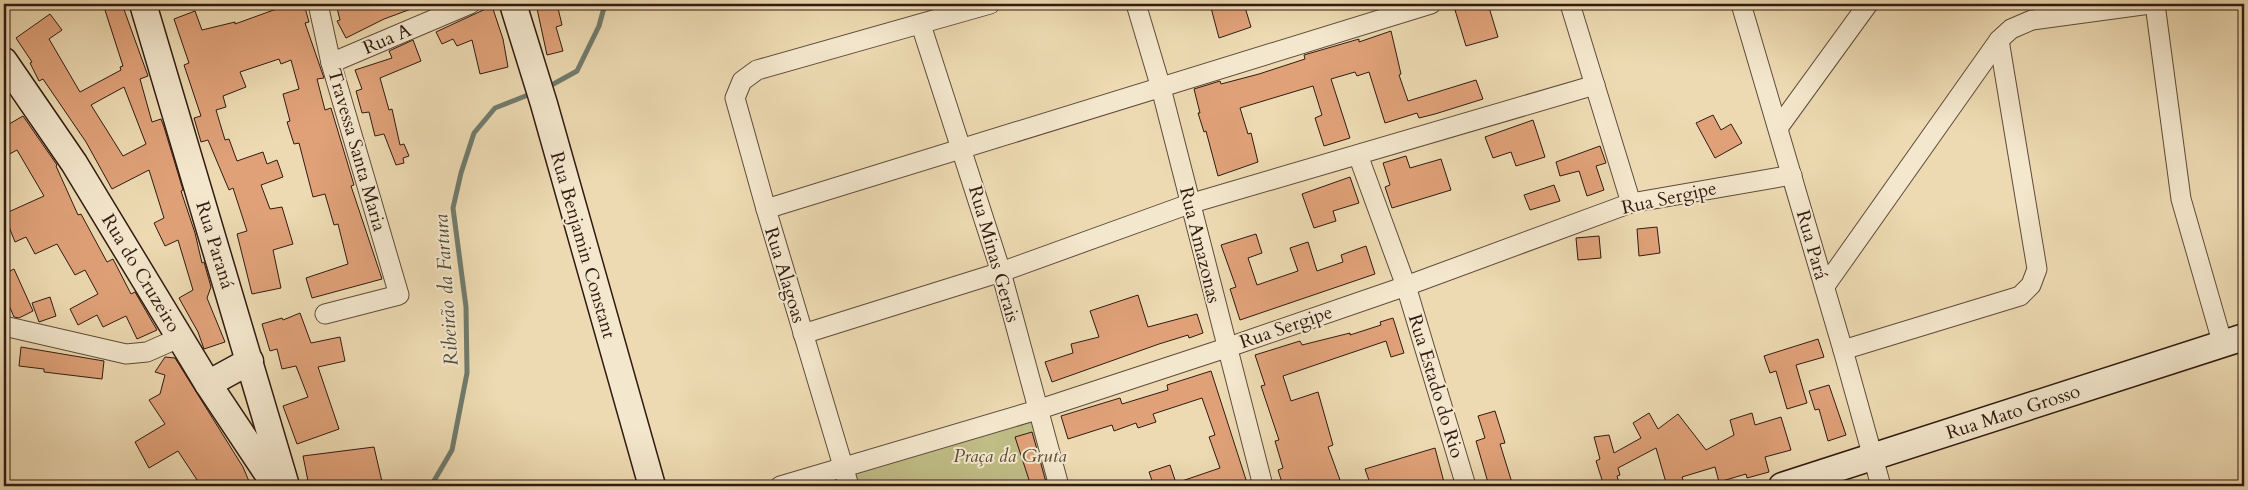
<svg xmlns="http://www.w3.org/2000/svg" width="2248" height="490" font-family="Cardo,serif">
<rect width="100%" height="100%" fill="#eddab2"/>
<filter id="stains"><feTurbulence type="fractalNoise" baseFrequency=".004" numOctaves="4"/><feColorMatrix values="0 0 0 0 .2 0 0 0 0 .09 0 0 0 0 .02 0 0 0 .5 -.17"/></filter>
<radialGradient id="worn" r=".72"><stop offset=".6" stop-color="#630" stop-opacity="0"/><stop offset="1" stop-color="#630" stop-opacity=".3"/></radialGradient>
<polygon fill="#c0bd87" stroke="#786c4c" points="1033,418 1054,486 853,486 848,471"/>
<g fill="none" stroke-linecap="round" stroke-linejoin="round">
<g stroke="#707b6c" stroke-width="5">
<polyline points="548,87 577,71 599,26 605,4"/>
<polyline points="431,486 452,450 467,373 466,307 453,208 461,173 474,133 495,108 533,93"/>
</g>
</g>
<g fill="#e0a179" stroke="#301b12" fill-rule="evenodd">
<path d="M103,4H122L148,76L140,79L152,122L161,119L164,127L183,190L181,191L195,233L202,263L204,262L211,287L207,298L225,342L204,349L198,332L179,298L193,290L178,240L165,246L154,223L164,218L149,170L112,189L86,142L43,79L39,81L30,63L32,62L16,38L50,14L62,30L49,39L80,92L121,70L120,67L123,66ZM124,87L146,144L123,156L91,105Z"/>
<polygon points="280,4 304,4 309,22 305,23 324,78 317,79 325,110 331,108 354,185 351,186 382,279 312,298 306,278 348,264 338,224 334,225 325,194 313,197 299,143 294,144 287,122 290,121 283,94 299,89 291,60 281,64 279,59 240,72 246,87 223,96 226,107 216,110 225,140 229,139 237,161 263,152 267,164 277,160 283,177 261,185 270,209 282,207 293,244 273,250 281,288 252,294 237,234 247,231 233,188 229,190 208,140 201,142 194,118 201,116 184,65 189,63 174,19 195,11 202,30 235,22 235,24 282,7"/>
<polygon points="336,4 421,4 422,5 384,19 346,38 337,21 340,20"/>
<polygon points="536,4 557,4 562,25 556,27 563,51 547,55"/>
<polygon points="1210,4 1244,4 1251,27 1219,38"/>
<polygon points="1476,4 1488,4 1498,37 1466,46 1455,10"/>
<polygon points="492,6 503,39 508,67 480,74 472,40 457,46 453,39 442,44 436,32"/>
<polygon points="1391,31 1401,74 1399,75 1408,101 1476,80 1483,99 1435,114 1419,118 1417,113 1385,123 1369,72 1357,76 1355,72 1331,79 1350,138 1324,146 1315,118 1322,115 1313,86 1240,108 1248,134 1251,133 1258,162 1218,176 1206,131 1204,132 1198,113 1200,113 1194,89 1220,81 1221,84 1259,74 1305,59 1304,55 1359,39 1359,42"/>
<polygon points="413,40 421,61 380,78 389,110 392,109 400,145 404,144 409,156 403,158 404,163 396,165 384,134 375,136 369,112 362,113 356,91 362,89 355,70 392,58 389,51"/>
<polygon points="1713,115 1721,130 1731,124 1742,143 1715,158 1696,123"/>
<polygon points="23,116 57,165 56,166 78,215 81,214 107,262 113,259 131,294 135,292 157,330 137,339 126,316 103,327 97,315 78,325 70,309 98,294 85,270 75,275 57,244 35,254 26,237 15,242 4,214 44,196 17,150 4,157 4,127"/>
<polygon points="1533,120 1545,157 1516,166 1511,152 1493,158 1485,137"/>
<polygon points="1600,146 1606,163 1596,166 1604,190 1587,196 1579,171 1560,176 1556,162"/>
<polygon points="1406,156 1410,168 1441,159 1451,190 1392,208 1385,187 1390,185 1383,163"/>
<polygon points="1350,177 1359,203 1333,211 1336,221 1314,228 1302,194"/>
<polygon points="1554,185 1560,201 1530,210 1524,195"/>
<polygon points="1657,227 1660,253 1639,256 1637,229"/>
<polygon points="1256,234 1262,253 1248,258 1257,285 1298,271 1290,248 1308,242 1317,271 1343,262 1341,255 1366,246 1375,274 1240,320 1230,289 1236,287 1221,245"/>
<polygon points="1599,236 1601,258 1578,260 1576,238"/>
<polygon points="14,269 33,311 19,318 14,317 4,294 4,274"/>
<polygon points="1138,295 1148,327 1197,314 1203,333 1189,338 1188,335 1159,344 1052,382 1045,362 1073,353 1071,344 1099,337 1090,311"/>
<polygon points="50,297 56,316 39,322 32,303"/>
<polygon points="300,313 311,343 340,337 345,361 318,367 339,429 297,444 283,406 308,397 296,366 282,369 277,349 270,351 262,324 282,318 283,320"/>
<polygon points="1393,318 1404,353 1391,357 1386,341 1283,376 1291,401 1318,392 1333,445 1328,447 1340,480 1321,486 1283,486 1278,470 1283,468 1275,441 1279,440 1261,386 1265,385 1255,355 1300,341 1302,345 1350,333 1350,335 1381,325 1380,322"/>
<polygon points="1818,339 1824,357 1796,365 1807,403 1787,409 1776,371 1770,373 1764,356"/>
<polygon points="21,347 104,361 102,379 44,372 44,369 19,366"/>
<polygon points="165,357 175,358 243,467 251,486 201,486 178,451 149,468 135,442 165,424 149,400 160,394 165,375 155,372"/>
<polygon points="1211,371 1248,486 1154,486 1149,472 1170,465 1176,483 1220,468 1209,437 1215,435 1202,398 1153,414 1156,422 1138,428 1136,423 1114,431 1112,425 1068,439 1061,416 1120,398 1122,404 1168,390 1167,385"/>
<polygon points="1829,385 1846,435 1828,441 1819,409 1815,410 1809,391"/>
<polygon points="1495,411 1505,443 1500,444 1513,486 1489,486 1476,441 1485,438 1478,416"/>
<polygon points="1649,413 1658,429 1678,414 1706,450 1734,435 1730,420 1752,413 1755,425 1781,417 1791,450 1765,457 1769,472 1747,478 1746,474 1719,482 1715,467 1682,477 1685,486 1667,486 1656,448 1618,468 1620,475 1617,476 1620,486 1604,486 1596,461 1600,459 1594,437 1609,435 1614,453 1641,438 1633,423"/>
<polygon points="1032,432 1038,453 1047,486 1031,486 1015,437"/>
<polygon points="374,447 383,486 309,486 303,456"/>
<polygon points="1435,448 1445,486 1371,486 1365,469"/>
</g>
<g fill="none" stroke-linecap="round" stroke-linejoin="round">
<defs>
<g id="street">
<polyline points="318,4 331,63 399,295 325,314"/>
<polyline points="1136,4 1161,88 1263,486"/>
<polyline points="1570,4 1631,203"/>
<polyline points="1741,4 1843,350 1881,486"/>
<polyline points="2155,4 2181,199 2223,345"/>
<polyline points="921,25 1001,272 1059,486"/>
<polyline points="331,63 470,4"/>
<polyline points="1778,128 1868,4"/>
<polyline points="1358,155 1406,286 1466,486"/>
<polyline points="766,209 1431,4"/>
<polyline points="1825,286 1999,40 2011,29 2032,20 2150,4"/>
<polyline points="4,326 126,354 147,352 181,337"/>
<polyline points="803,334 1001,272 1189,204 1595,85"/>
<polyline points="1843,350 2020,296 2031,285 2037,269 1999,40"/>
<polyline points="780,486 1037,410 1226,348 1406,286 1631,203 1792,175"/>
<polyline points="849,486 766,209 735,98 742,81 757,70 990,4"/>
</g>
<g id="secondary">
<polyline points="143,4 286,486"/>
<polyline points="513,4 544,104 652,486"/>
<polyline points="4,61 74,163 208,384 276,486"/>
<polyline points="208,384 250,361"/>
<polyline points="1782,486 2244,337"/>
</g>
</defs>
<use href="#street" stroke="#5f4b3a" stroke-width="21"/>
<use href="#secondary" stroke="#301b12" stroke-width="29"/>
<use href="#street" stroke="#f3e7cd" stroke-width="19"/>
<use href="#secondary" stroke="#f3e7cd" stroke-width="26"/>
</g>
<g text-anchor="middle" dominant-baseline="central" stroke-width="4" stroke-linejoin="round" paint-order="stroke">
<g font-size="19" fill="#301b12" stroke="#f3e7cd">
<text transform="translate(387 39) rotate(-23)">Rua A</text>
<text transform="translate(357 150) rotate(74)">Travessa Santa Maria</text>
<text transform="translate(1669 198) rotate(-12)">Rua Sergipe</text>
<text transform="translate(215 245) rotate(73)">Rua Paraná</text>
<text transform="translate(583 245) rotate(74)">Rua Benjamin Constant</text>
<text transform="translate(1200 245) rotate(76)">Rua Amazonas</text>
<text transform="translate(1812 245) rotate(74)">Rua Pará</text>
<text transform="translate(994 254) rotate(74)">Rua Minas Gerais</text>
<text transform="translate(141 273) rotate(59)">Rua do Cruzeiro</text>
<text transform="translate(785 275) rotate(73)">Rua Alagoas</text>
<text transform="translate(1286 327) rotate(-19)">Rua Sergipe</text>
<text transform="translate(1436 386) rotate(73)">Rua Estado do Rio</text>
<text transform="translate(2013 412) rotate(-18)">Rua Mato Grosso</text>
</g>
<g font-size="19" font-style="italic" fill="#5b4c35" stroke="#f3e7cd">
<text x="1010" y="456">Praça da Gruta</text>
</g>
<g font-size="20" font-style="italic" fill="#504b3f" stroke="#f3e7cd">
<text transform="translate(446 290) rotate(-94)">Ribeirão da Fartura</text>
</g>
</g>
<rect width="2248" height="490" fill="none" stroke="#eddab2" stroke-width="20"/>
<rect x="5" y="5" width="2238" height="480" fill="none" stroke="#301b12" stroke-width="2.5"/>
<rect x="10" y="10" width="2228" height="470" fill="none" stroke="#301b12"/>
<rect width="100%" height="100%" filter="url(#stains)"/>
<rect width="100%" height="100%" fill="url(#worn)"/>
</svg>
